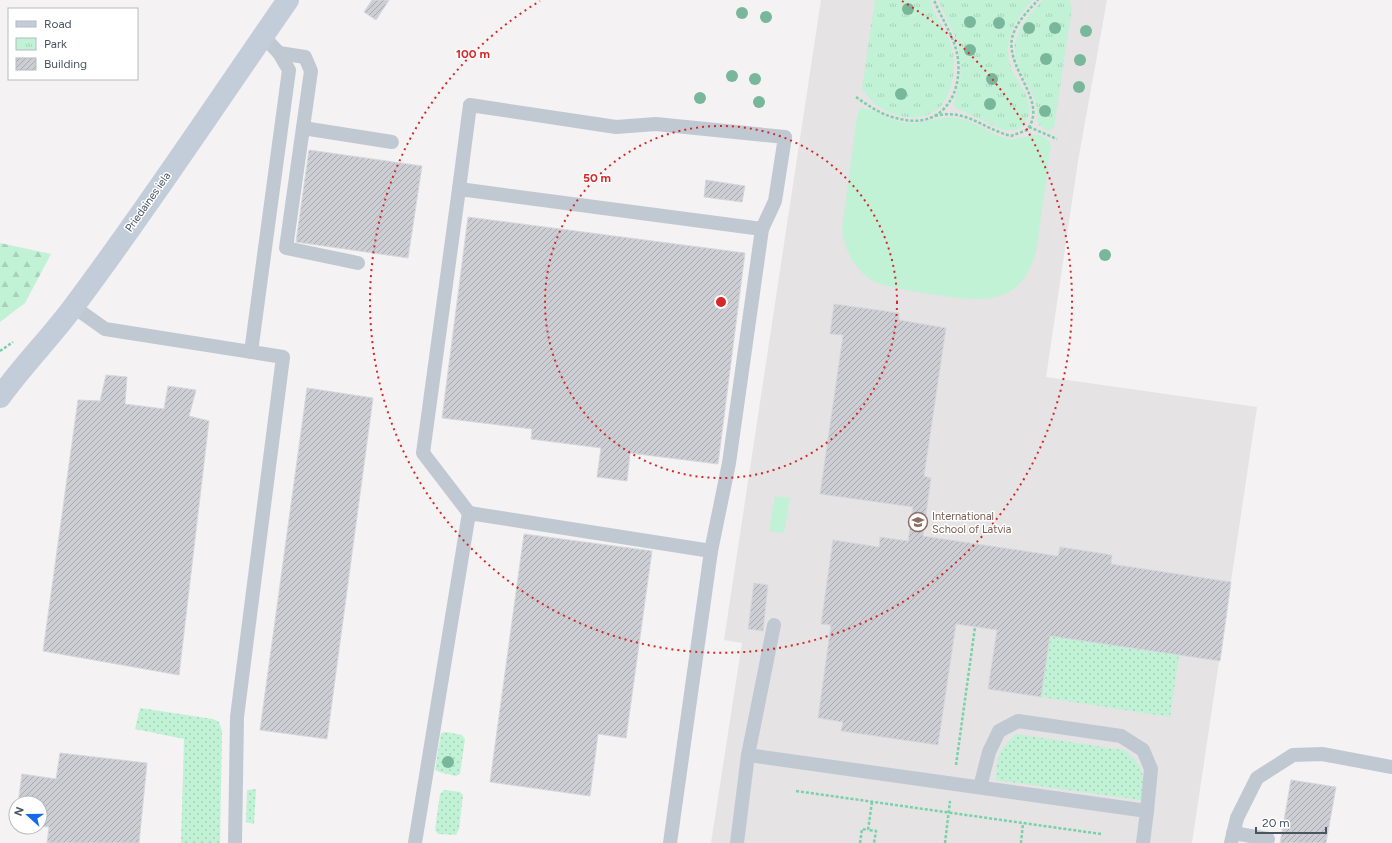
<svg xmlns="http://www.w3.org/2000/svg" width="1392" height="843" font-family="Figtree,sans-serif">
<defs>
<pattern id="grass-dots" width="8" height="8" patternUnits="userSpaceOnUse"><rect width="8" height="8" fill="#c1f2d6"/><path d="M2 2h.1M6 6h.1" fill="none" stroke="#a7d1ba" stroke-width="1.8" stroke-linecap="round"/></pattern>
<pattern id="forest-firs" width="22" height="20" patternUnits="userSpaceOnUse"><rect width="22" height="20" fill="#c1f2d6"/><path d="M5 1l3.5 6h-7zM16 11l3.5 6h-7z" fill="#a7d1ba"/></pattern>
<pattern id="park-tufts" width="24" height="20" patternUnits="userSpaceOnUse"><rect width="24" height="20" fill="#c1f2d6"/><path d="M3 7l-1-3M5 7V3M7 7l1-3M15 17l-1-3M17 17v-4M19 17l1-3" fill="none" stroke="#a7d1ba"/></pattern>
<pattern id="building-hatch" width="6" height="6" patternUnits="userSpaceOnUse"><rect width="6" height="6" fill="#ccced4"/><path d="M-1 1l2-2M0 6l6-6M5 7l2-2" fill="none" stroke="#a8aaaf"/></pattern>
</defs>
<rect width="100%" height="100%" fill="#f4f2f2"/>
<polygon fill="#e5e3e4" points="821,0 1107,0 1078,161 1046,377 1257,407 1192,843 711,843 742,643 724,640"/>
<g fill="url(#grass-dots)">
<polygon points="1050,636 1179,655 1170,717 1041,697"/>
<polygon points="140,708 213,719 219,722 222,731 220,843 181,843 184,739 135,729"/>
<polygon points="446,732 462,735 465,739 460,774 456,776 439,772 435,770 441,733"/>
<path d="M1016,734L1124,750C1146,768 1144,774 1141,800L996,780C997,757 998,750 1016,734Z"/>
<polygon points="256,789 254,824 246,822 247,790"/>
<polygon points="444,790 460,792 463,795 459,829 456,835 438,834 435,830 440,794"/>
</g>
<polygon fill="url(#forest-firs)" points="0,243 51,254 25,303 0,322"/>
<g fill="url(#park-tufts)">
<path d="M875,0H930C937,25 954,35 954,65C954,78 950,96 941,106C918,129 876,114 862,88Z"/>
<path d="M938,0H1033C1017,16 1004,38 1009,61C1016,88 1046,106 1017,130H1003L956,108L954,104L961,74L958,43Z"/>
<path d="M1043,0H1069L1072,7L1054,128L1047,131L1039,125C1036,116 1038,107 1034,98C1029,86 1021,74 1017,62C1008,38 1027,16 1043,0Z"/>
</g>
<g fill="#c1f2d6">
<path d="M861,108C877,109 890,121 907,123C925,124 941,115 958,118C977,121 991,136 1009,139C1026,141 1037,125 1051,144L1036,252C1032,266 1023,285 1009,292C1001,296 989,299 979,299C964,300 882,288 871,280C853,267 845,251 842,229L856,123L859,110Z"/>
<polygon points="775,496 790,498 784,533 769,531"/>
</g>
<g fill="url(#building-hatch)" stroke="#d6d8dd">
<polygon points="372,0 389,0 376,20 364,12"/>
<polygon points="309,150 422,166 408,258 296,242"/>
<polygon points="706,180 745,186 742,202 704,197"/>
<polygon points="468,217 745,253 718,464 630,453 627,481 597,477 601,448 531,439 532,429 442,418"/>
<polygon points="834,304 899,313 899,320 946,328 924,476 931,478 923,536 1058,556 1060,547 1112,555 1111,564 1231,582 1220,661 1050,636 1041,697 988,689 997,630 956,624 938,745 841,731 843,722 818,718 831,625 821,624 833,540 879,547 880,537 908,541 913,507 820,494 843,335 830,334"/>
<polygon points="106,375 127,377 125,404 164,409 168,386 196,390 189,416 209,421 179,675 43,651 78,400 100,401"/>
<polygon points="307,388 373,398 327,739 260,730"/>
<polygon points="524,534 652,551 626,738 598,734 590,796 490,782"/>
<polygon points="754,583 768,585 763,631 748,629"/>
<polygon points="60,753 147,763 139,843 47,843 49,827 40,826 40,803 18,803 22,774 56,779"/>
<polygon points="1291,780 1336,787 1326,843 1280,843"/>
</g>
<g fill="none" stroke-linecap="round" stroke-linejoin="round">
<g stroke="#77d1a9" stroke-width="2.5" stroke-dasharray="3 2" stroke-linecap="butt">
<path d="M856,97C870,107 884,116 900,119C941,129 962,96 958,59C955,37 942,20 934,0"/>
<path d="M935,116C966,108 983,129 1011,136L1027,130C1049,102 1006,70 1012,38C1016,22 1028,11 1038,0"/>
<polyline points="1029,127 1057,139"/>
<polyline points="0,351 13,342"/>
<polyline points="956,765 975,627"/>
<polyline points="796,791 1101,834"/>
<polyline points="872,802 868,830 876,831 874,843"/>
<polyline points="860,843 862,829 868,830"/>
<polyline points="945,843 950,801"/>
<polyline points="1021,843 1023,823"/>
</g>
<g stroke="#c0c9d2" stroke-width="14">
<polyline points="279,53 305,57 311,71 286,248 358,263"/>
<polyline points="303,128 392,142"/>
<polyline points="459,189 470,105 616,127 656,124 785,137 775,201 762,229"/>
<polyline points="74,307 105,329 283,357 237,717 235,843"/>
<polyline points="251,352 289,70 279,53 263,36"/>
<polyline points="469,513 423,453 459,189 762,229 729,463 711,551"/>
<polyline points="748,755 1147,811 1143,843"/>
<polyline points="980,787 989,752 999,731 1018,721 1121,736 1143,750 1151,769 1147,811"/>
<polyline points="1233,833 1268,839"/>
<polyline points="415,843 469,513 711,551 670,843"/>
<polyline points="737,843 748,755 774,625"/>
<polyline points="1231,843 1237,818 1257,778 1293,755 1322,754 1392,767"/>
</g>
<path stroke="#c3ccd9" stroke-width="22" d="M0,397C23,365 51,337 74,306C149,206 217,102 288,0"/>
</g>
<g fill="#79b79b">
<circle cx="908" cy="9" r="6"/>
<circle cx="742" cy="13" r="6"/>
<circle cx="766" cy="17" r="6"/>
<circle cx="970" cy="22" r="6"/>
<circle cx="999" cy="23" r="6"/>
<circle cx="1029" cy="28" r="6"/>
<circle cx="1055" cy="28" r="6"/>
<circle cx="1086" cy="31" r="6"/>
<circle cx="970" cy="50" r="6"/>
<circle cx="1046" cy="59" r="6"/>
<circle cx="1080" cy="60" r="6"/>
<circle cx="732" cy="76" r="6"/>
<circle cx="755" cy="79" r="6"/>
<circle cx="992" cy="79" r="6"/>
<circle cx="1079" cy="87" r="6"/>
<circle cx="901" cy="94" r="6"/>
<circle cx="700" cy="98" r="6"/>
<circle cx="759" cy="102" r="6"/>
<circle cx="990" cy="104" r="6"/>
<circle cx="1045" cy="111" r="6"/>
<circle cx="1105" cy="255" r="6"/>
<circle cx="448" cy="762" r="6"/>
</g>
<g fill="none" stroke="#d62828" stroke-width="2" stroke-dasharray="2 4">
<circle cx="721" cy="302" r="176"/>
<path d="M902 1A351 351 0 1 1 540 1"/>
</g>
<defs>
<symbol id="school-ring" viewBox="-11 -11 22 22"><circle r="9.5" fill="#fff" stroke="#8d6e63" stroke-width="1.5"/><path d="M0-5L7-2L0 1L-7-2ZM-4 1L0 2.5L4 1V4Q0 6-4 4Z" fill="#8d6e63"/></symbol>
</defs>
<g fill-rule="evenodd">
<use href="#school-ring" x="907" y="511" width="22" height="22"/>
</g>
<g text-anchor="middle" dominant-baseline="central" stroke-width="3" stroke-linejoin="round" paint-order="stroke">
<g font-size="11" fill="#495461" stroke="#fff">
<text transform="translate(148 202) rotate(-55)">Priedaines iela</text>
</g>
<g font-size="11" fill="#785e54" stroke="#fff" text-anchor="start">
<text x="932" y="516">International<tspan x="932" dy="13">School of Latvia</tspan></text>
</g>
</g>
<circle cx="721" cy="302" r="6" fill="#d62828" stroke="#fff" stroke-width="2"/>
<g font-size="12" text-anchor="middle" font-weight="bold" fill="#d62828" stroke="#fff" stroke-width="3" stroke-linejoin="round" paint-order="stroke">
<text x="473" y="58">100 m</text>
<text x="597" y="182">50 m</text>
</g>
<rect x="8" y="8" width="130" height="72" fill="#ffffff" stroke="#b6bbc0"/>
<rect x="16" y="21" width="20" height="6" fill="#c3ccd9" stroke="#b6bbc0"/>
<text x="44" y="28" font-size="12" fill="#495461">Road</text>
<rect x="16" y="38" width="20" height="12" fill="url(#park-tufts)" stroke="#b6bbc0"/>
<text x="44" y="48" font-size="12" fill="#495461">Park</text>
<rect x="16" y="58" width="20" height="12" fill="url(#building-hatch)" stroke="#b6bbc0"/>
<text x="44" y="68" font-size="12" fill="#495461">Building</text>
<g transform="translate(28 815) rotate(291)"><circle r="19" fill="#ffffff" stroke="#b6bbc0"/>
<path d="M0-3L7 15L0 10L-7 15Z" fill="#156aec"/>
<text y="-6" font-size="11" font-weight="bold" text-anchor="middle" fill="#495461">N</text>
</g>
<path d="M1256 827v6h70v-6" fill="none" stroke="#495461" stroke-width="2"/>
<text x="1262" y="827" font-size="12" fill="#495461" stroke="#ffffff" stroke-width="3" paint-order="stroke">20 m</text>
</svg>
